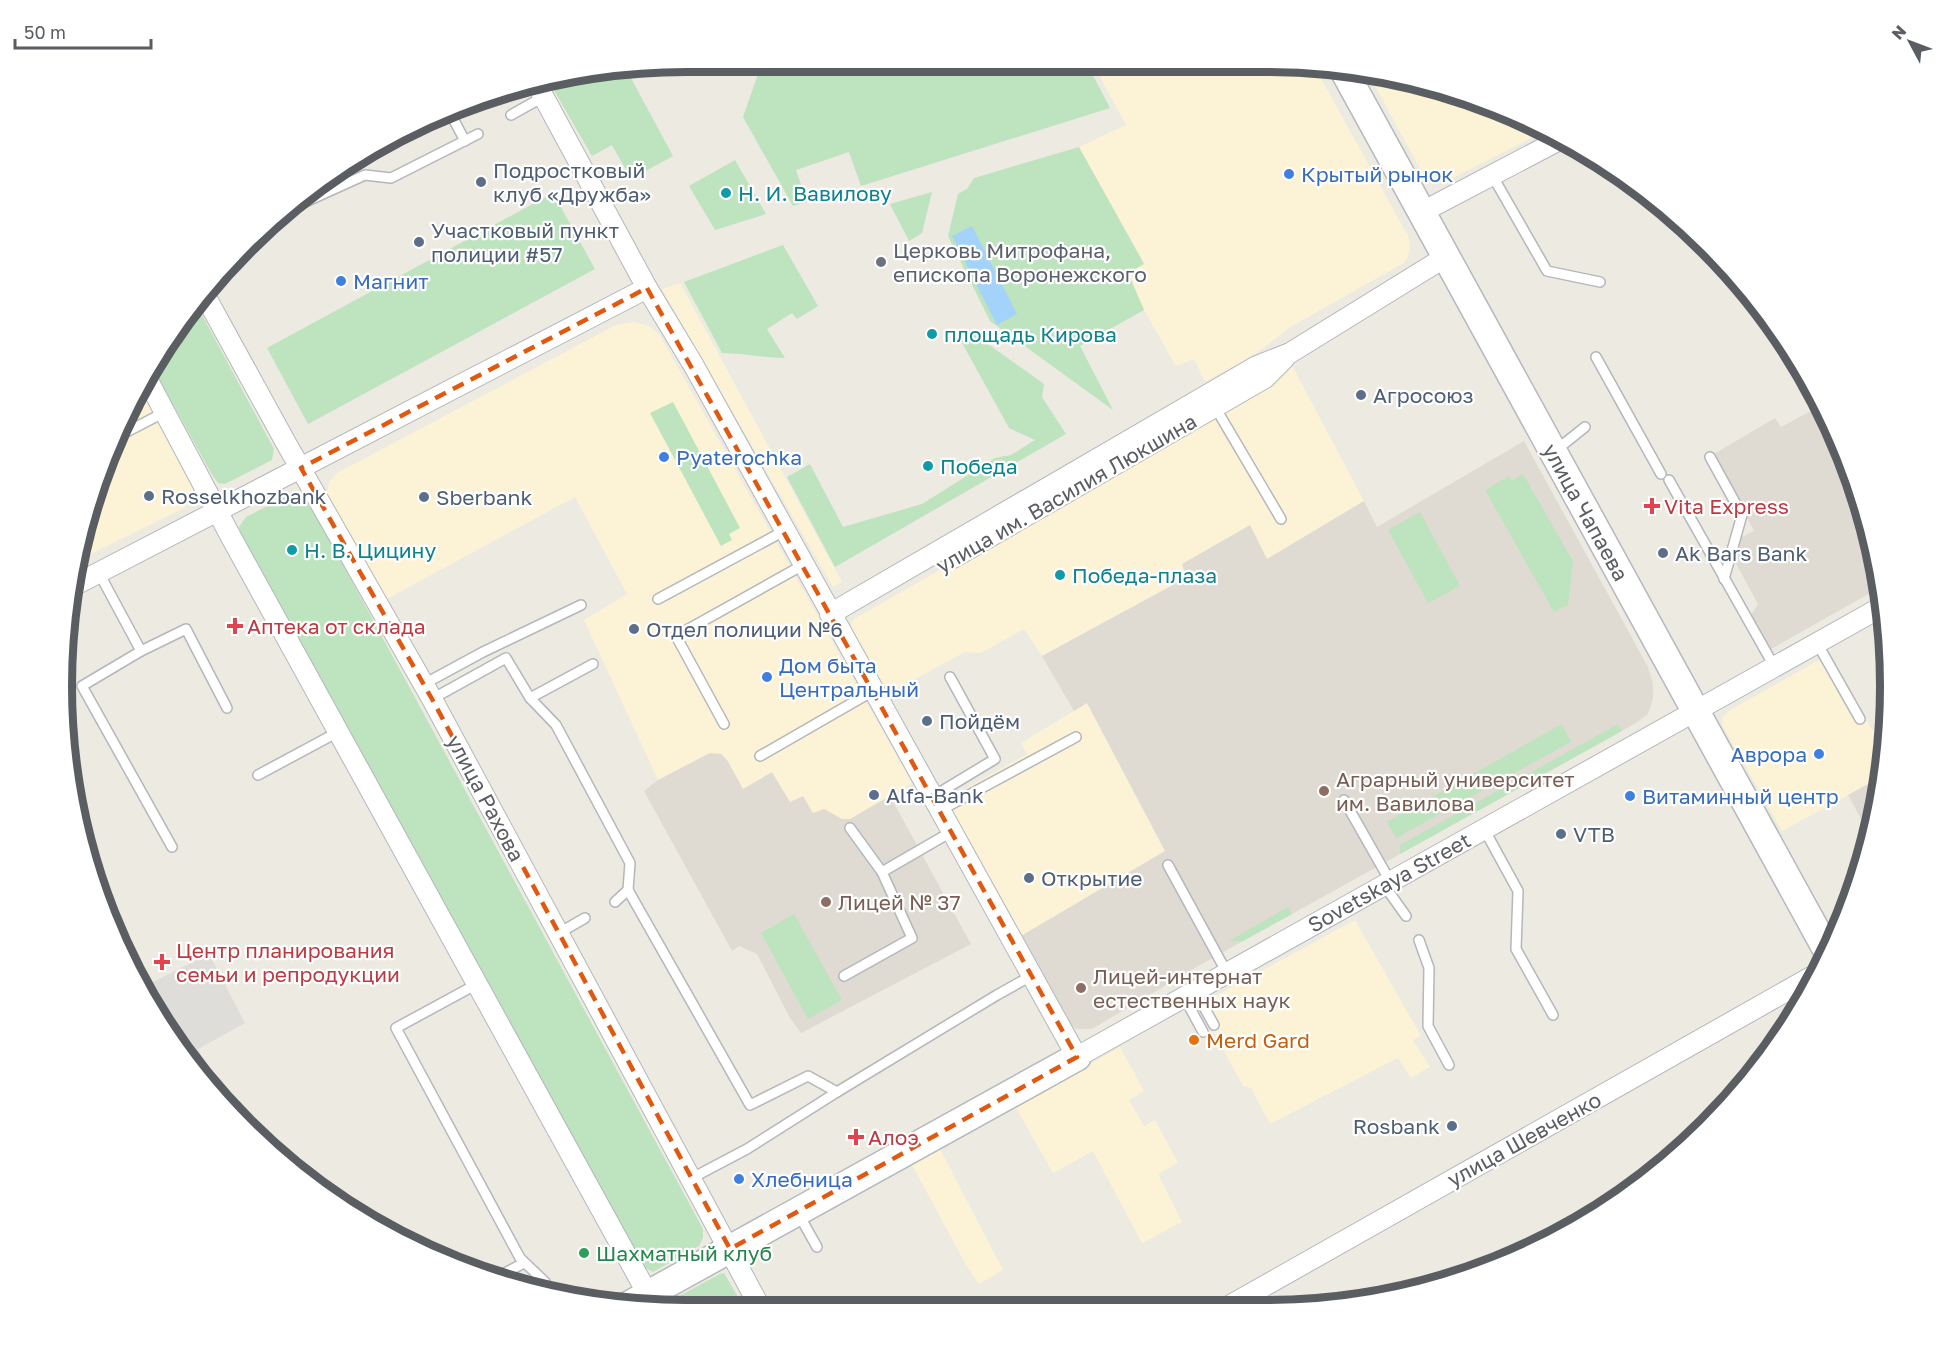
<svg xmlns="http://www.w3.org/2000/svg" width="1952" height="1372" font-family="'Golos Text',sans-serif">
<rect width="100%" height="100%" fill="#eceae1"/>
<g fill="#fcf3d6">
<polygon points="1092,62 1266,62 1314,66 1408,236 1410,243 1408,257 1404,263 1292,326 1258,352 1205,382 1194,359 1176,366 1144,310 1128,272 1144,263 1079,147 1126,125"/>
<polygon points="1367,71 1388,74 1505,109 1547,130 1445,182 1433,181 1424,176"/>
<polygon points="680,283 842,582 833,587 662,289"/>
<polygon points="634,322 649,326 659,334 912,783 850,819 842,819 824,809 813,814 790,802 743,789 727,760 710,753 658,780 584,620 627,594 575,497 385,600 327,493 329,483 337,473 616,325"/>
<polygon points="1289,360 1364,501 1267,559 1250,525 1187,577 1042,656 1024,629 981,653 965,652 887,694 850,627 854,619 1284,374"/>
<polygon points="145,398 193,488 192,495 184,508 79,560 109,447 131,405"/>
<polygon points="1830,654 1872,730 1889,721 1881,777 1782,831 1722,725 1723,717 1730,710"/>
<polygon points="1087,703 1165,851 1021,936 945,800 1027,754 1021,743"/>
<polygon points="1355,920 1421,1036 1413,1040 1430,1067 1411,1078 1398,1058 1270,1124 1251,1088 1243,1086 1199,1005"/>
<polygon points="1120,1047 1144,1091 1129,1100 1144,1126 1155,1120 1178,1163 1158,1174 1182,1222 1142,1243 1093,1151 1053,1173 1015,1106"/>
<polygon points="939,1147 1003,1270 979,1284 966,1265 911,1163"/>
</g>
<polygon fill="#dfddd9" points="209,954 245,1023 198,1049 222,1098 219,1100 143,987"/>
<g fill="#dfdbd2">
<polygon points="1811,411 1825,415 1857,485 1881,587 1771,649 1751,615 1758,604 1726,545 1754,531 1714,454 1775,418 1781,427"/>
<polygon points="1524,441 1648,667 1653,684 1653,699 1648,714 1636,723 1200,965 1092,1029 1076,1029 1069,1022 1021,936 1165,851 1087,703 1074,711 1042,656 1186,578 1182,564 1250,525 1267,559 1364,501 1377,527"/>
<polygon points="710,753 721,754 727,760 743,789 772,772 790,802 803,796 813,813 824,809 842,819 850,819 890,796 971,944 801,1033 790,1018 757,954 739,946 732,951 644,791 658,780"/>
<polygon points="1881,777 1871,837 1848,795"/>
</g>
<g fill="#bee3bf">
<polygon points="779,62 1086,62 1110,108 861,186 849,152 796,170 807,202 793,206 743,117 758,74"/>
<polygon points="626,69 673,156 631,179 612,145 592,156 548,80"/>
<polygon points="1079,147 1144,264 1128,273 1144,310 1080,346 1113,410 990,321 948,236 958,194 967,189 974,178"/>
<polygon points="735,160 766,214 715,230 689,186"/>
<polygon points="932,192 922,233 909,241 890,204"/>
<polygon points="553,193 595,269 308,424 267,348"/>
<path d="M783,245L818,306L797,319L792,313L767,329L785,358C763,358 743,353 722,353L684,282Z"/>
<polygon points="195,302 274,449 272,460 225,484 218,483 211,473 152,366 167,339"/>
<polygon points="974,334 1044,384 1042,397 1066,434 835,567 787,477 810,464 843,527 922,504 995,458 1011,455 1035,440 1009,428 961,341"/>
<polygon points="673,402 740,528 729,534 732,540 721,546 650,413"/>
<polygon points="1523,474 1573,561 1568,605 1554,612 1485,490 1509,476 1512,481"/>
<polygon points="293,493 303,493 309,502 703,1229 703,1238 699,1246 653,1272 642,1266 243,542 239,527 246,517"/>
<polygon points="1420,512 1460,586 1428,603 1388,530"/>
<polygon points="1562,724 1571,742 1396,838 1387,822"/>
<polygon points="1618,724 1622,731 1400,854 1400,845"/>
<polygon points="1288,907 1292,914 1243,941 1229,941"/>
<polygon points="794,914 842,1000 808,1019 761,933"/>
<polygon points="724,1273 745,1309 667,1309 670,1301 720,1274"/>
</g>
<polygon fill="#a3d3fa" points="972,226 1017,314 997,325 952,236"/>
<g fill="none" stroke-linecap="round" stroke-linejoin="round">
<defs>
<g id="lane">
<polyline points="448,109 465,141"/>
<polyline points="511,115 543,97"/>
<polyline points="1492,175 1547,271 1600,282"/>
<polyline points="292,208 365,175 391,178 478,134"/>
<polyline points="1596,357 1661,474"/>
<polyline points="1215,407 1281,519"/>
<polyline points="113,439 165,412"/>
<polyline points="1555,451 1585,427"/>
<polyline points="1710,457 1742,515 1724,579"/>
<polyline points="1669,480 1774,666"/>
<polyline points="99,573 141,651 82,686 172,847"/>
<polyline points="658,599 784,531"/>
<polyline points="1817,643 1860,719"/>
<polyline points="141,651 186,629 227,708"/>
<polyline points="424,684 483,652 581,605"/>
<polyline points="530,698 593,664"/>
<polyline points="432,699 506,658 530,698 556,725 630,863 628,890 615,902"/>
<polyline points="724,724 676,636 803,565"/>
<polyline points="760,756 873,691"/>
<polyline points="258,775 338,732"/>
<polyline points="932,797 995,759 950,677"/>
<polyline points="1344,800 1390,881"/>
<polyline points="939,811 1076,737"/>
<polyline points="1484,829 1518,891 1516,949 1553,1015"/>
<polyline points="1168,865 1227,973"/>
<polyline points="882,872 951,832"/>
<polyline points="1384,885 1406,916"/>
<polyline points="628,890 750,1105 808,1076 837,1092 997,995 1031,976"/>
<polyline points="559,933 585,918"/>
<polyline points="1419,940 1429,968 1428,1026 1449,1065"/>
<polyline points="844,976 912,938 882,872 850,828"/>
<polyline points="477,984 396,1028 520,1258 545,1282 551,1294"/>
<polyline points="1195,991 1214,1025"/>
<polyline points="1184,997 1203,1032"/>
<polyline points="692,1178 747,1149 837,1092"/>
<polyline points="799,1215 817,1247"/>
<polyline points="495,1278 524,1263"/>
</g>
<g id="street">
<polyline points="535,81 647,288 694,366 1077,1057 1885,605"/>
<polyline points="1422,212 1563,138"/>
<polyline points="203,292 286,443 432,699 761,1309"/>
<polyline points="146,377 231,537 656,1309"/>
<polyline points="953,558 1265,378 1284,359"/>
<polyline points="71,587 647,288"/>
<polyline points="830,614 1257,366 1290,353 1447,256"/>
<polyline points="1229,1306 1820,972"/>
</g>
<g id="secondary">
<polyline points="1343,69 1829,954"/>
<polyline points="627,1306 1077,1057"/>
</g>
</defs>
<use href="#lane" stroke="#b4b7bb" stroke-width="12"/>
<use href="#street" stroke="#b4b7bb" stroke-width="22"/>
<use href="#secondary" stroke="#b5b8bd" stroke-width="30"/>
<use href="#lane" stroke="#fff" stroke-width="9"/>
<use href="#street" stroke="#fff" stroke-width="20"/>
<use href="#secondary" stroke="#fff" stroke-width="27"/>
</g>
<path fill="none" stroke="#e15910" stroke-width="4.5" stroke-dasharray="12 8" stroke-linejoin="round" d="M647,288L1077,1057L730,1249L432,699L301,468Z"/>
<g fill="#3f7fe0" stroke="#fff" stroke-width="2">
<circle cx="1289" cy="174" r="6"/>
<circle cx="341" cy="281" r="6"/>
<circle cx="664" cy="457" r="6"/>
<circle cx="767" cy="677" r="6"/>
<circle cx="1819" cy="754" r="6"/>
<circle cx="1630" cy="796" r="6"/>
<circle cx="739" cy="1179" r="6"/>
</g>
<g fill="#5c6f8a" stroke="#fff" stroke-width="2">
<circle cx="481" cy="182" r="6"/>
<circle cx="419" cy="242" r="6"/>
<circle cx="1361" cy="395" r="6"/>
<circle cx="149" cy="496" r="6"/>
<circle cx="424" cy="497" r="6"/>
<circle cx="1663" cy="553" r="6"/>
<circle cx="634" cy="629" r="6"/>
<circle cx="927" cy="721" r="6"/>
<circle cx="874" cy="795" r="6"/>
<circle cx="1561" cy="834" r="6"/>
<circle cx="1029" cy="878" r="6"/>
<circle cx="1452" cy="1126" r="6"/>
</g>
<g fill="#0f9aa8" stroke="#fff" stroke-width="2">
<circle cx="726" cy="193" r="6"/>
<circle cx="932" cy="334" r="6"/>
<circle cx="928" cy="466" r="6"/>
<circle cx="292" cy="550" r="6"/>
<circle cx="1060" cy="575" r="6"/>
</g>
<circle fill="#6b7280" stroke="#fff" stroke-width="2" cx="881" cy="262" r="6"/>
<g fill="#e0444e" stroke="#fff" stroke-width="2">
<path d="M1649 497h6v6h6v6h-6v6h-6v-6h-6v-6h6z"/>
<path d="M232 617h6v6h6v6h-6v6h-6v-6h-6v-6h6z"/>
<path d="M159 953h6v6h6v6h-6v6h-6v-6h-6v-6h6z"/>
<path d="M853 1128h6v6h6v6h-6v6h-6v-6h-6v-6h6z"/>
</g>
<g fill="#8d6e63" stroke="#fff" stroke-width="2">
<circle cx="1324" cy="791" r="6"/>
<circle cx="826" cy="902" r="6"/>
<circle cx="1081" cy="988" r="6"/>
</g>
<circle fill="#e8710a" stroke="#fff" stroke-width="2" cx="1194" cy="1040" r="6"/>
<circle fill="#2e9e5b" stroke="#fff" stroke-width="2" cx="584" cy="1253" r="6"/>
<g text-anchor="middle" dominant-baseline="central" stroke-width="4.5" stroke-linejoin="round" paint-order="stroke">
<g font-size="21" fill="#4e5e75" stroke="#fff" text-anchor="start">
<text x="493" y="170">Подростковый<tspan x="493" dy="24">клуб «Дружба»</tspan></text>
<text x="431" y="230">Участковый пункт<tspan x="431" dy="24">полиции #57</tspan></text>
<text x="1373" y="395">Агросоюз</text>
<text x="161" y="496">Rosselkhozbank</text>
<text x="436" y="497">Sberbank</text>
<text x="1675" y="553">Ak Bars Bank</text>
<text x="646" y="629">Отдел полиции №6</text>
<text x="939" y="721">Пойдём</text>
<text x="886" y="795">Alfa-Bank</text>
<text x="1573" y="834">VTB</text>
<text x="1041" y="878">Открытие</text>
<text x="1440" y="1126" text-anchor="end">Rosbank</text>
</g>
<g font-size="21" fill="#366cbe" stroke="#fff" text-anchor="start">
<text x="1301" y="174">Крытый рынок</text>
<text x="353" y="281">Магнит</text>
<text x="676" y="457">Pyaterochka</text>
<text x="779" y="665">Дом быта<tspan x="779" dy="24">Центральный</tspan></text>
<text x="1807" y="754" text-anchor="end">Аврора</text>
<text x="1642" y="796">Витаминный центр</text>
<text x="751" y="1179">Хлебница</text>
</g>
<g font-size="21" fill="#0d838f" stroke="#fff" text-anchor="start">
<text x="738" y="193">Н. И. Вавилову</text>
<text x="944" y="334">площадь Кирова</text>
<text x="940" y="466">Победа</text>
<text x="304" y="550">Н. В. Цицину</text>
<text x="1072" y="575">Победа-плаза</text>
</g>
<g font-size="21" fill="#5b616d" stroke="#fff" text-anchor="start">
<text x="893" y="250">Церковь Митрофана,<tspan x="893" dy="24">епископа Воронежского</tspan></text>
</g>
<g font-size="21" fill="#5a5d61" stroke="#fff">
<text transform="translate(1066 493) rotate(-30)">улица им. Василия Люкшина</text>
<text transform="translate(1586 512) rotate(61)">улица Чапаева</text>
<text transform="translate(486 798) rotate(62)">улица Рахова</text>
<text transform="translate(1389 882) rotate(-29)">Sovetskaya Street</text>
<text transform="translate(1524 1139) rotate(-29)">улица Шевченко</text>
</g>
<g font-size="21" fill="#be3a42" stroke="#fff" text-anchor="start">
<text x="1664" y="506">Vita Express</text>
<text x="247" y="626">Аптека от склада</text>
<text x="176" y="950">Центр планирования<tspan x="176" dy="24">семьи и репродукции</tspan></text>
<text x="868" y="1137">Алоэ</text>
</g>
<g font-size="21" fill="#785e54" stroke="#fff" text-anchor="start">
<text x="1336" y="779">Аграрный университет<tspan x="1336" dy="24">им. Вавилова</tspan></text>
<text x="838" y="902">Лицей № 37</text>
<text x="1093" y="976">Лицей-интернат<tspan x="1093" dy="24">естественных наук</tspan></text>
</g>
<g font-size="21" fill="#c56008" stroke="#fff" text-anchor="start">
<text x="1206" y="1040">Merd Gard</text>
</g>
<g font-size="21" fill="#27864d" stroke="#fff" text-anchor="start">
<text x="596" y="1253">Шахматный клуб</text>
</g>
</g>
<path d="M0 0H1952V1372H0ZM686 72H1266A614 614 0 0 1 1880 686V686A614 614 0 0 1 1266 1300H686A614 614 0 0 1 72 686V686A614 614 0 0 1 686 72Z" fill="#fff" fill-rule="evenodd"/>
<path fill="none" stroke="#5a5d61" stroke-width="8" d="M686 72H1266A614 614 0 0 1 1880 686V686A614 614 0 0 1 1266 1300H686A614 614 0 0 1 72 686V686A614 614 0 0 1 686 72Z"/>
<g transform="translate(1910 42) rotate(311)" stroke="#ffffff" stroke-width="4.5" paint-order="stroke">
<path d="M0-4.5L10 22L0 15L-10 22Z" fill="#5a5d61"/>
<text y="-9" font-size="16" font-weight="bold" text-anchor="middle" fill="#5a5d61">N</text>
</g>
<path d="M15 39v9h136v-9" fill="none" stroke="#5a5d61" stroke-width="3"/>
<text x="24" y="39" font-size="18" fill="#5a5d61" stroke="#ffffff" stroke-width="4.5" paint-order="stroke">50 m</text>
</svg>
